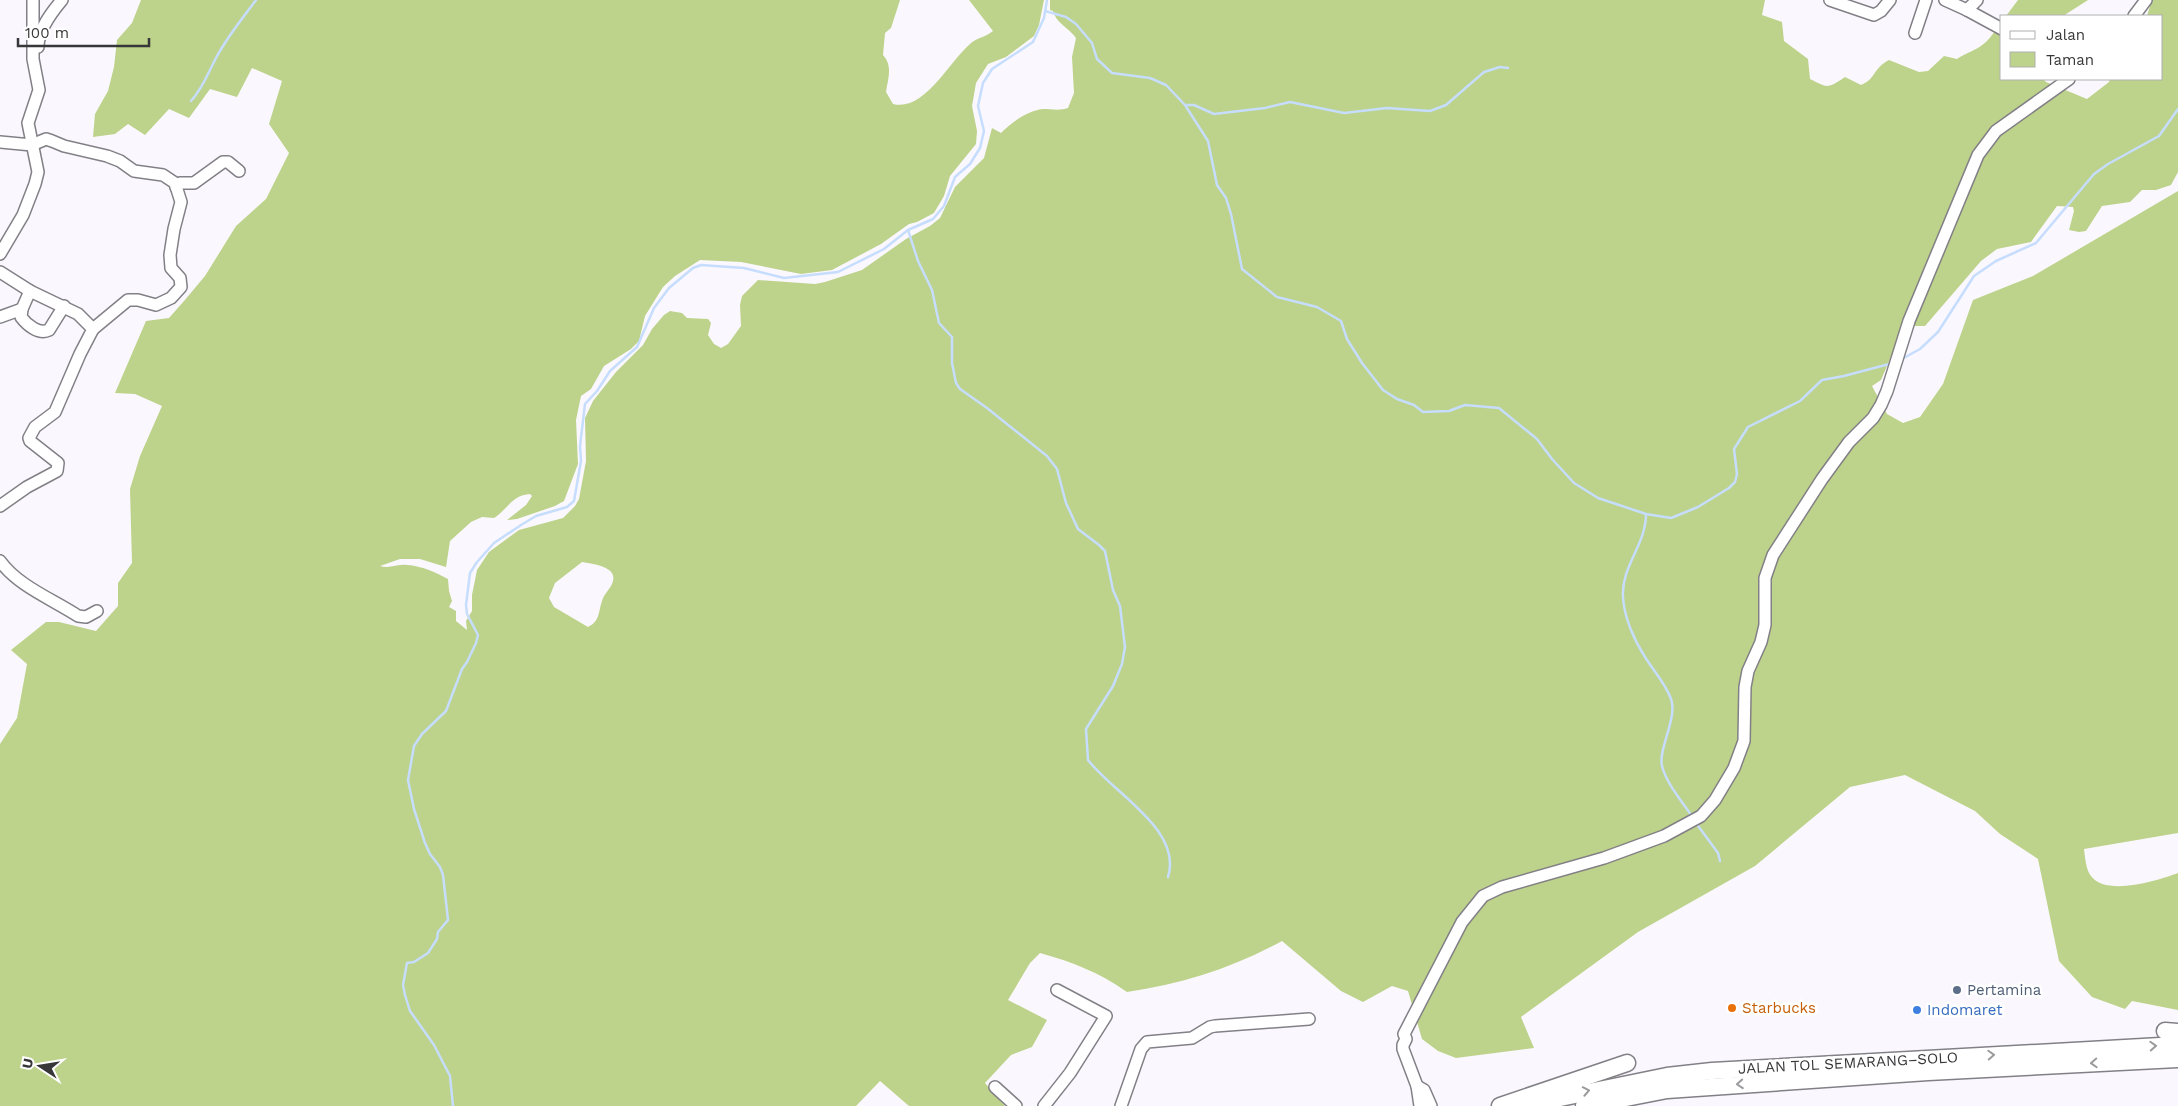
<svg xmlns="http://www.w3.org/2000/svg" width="2178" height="1106" font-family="'Work Sans',sans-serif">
<rect width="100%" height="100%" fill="#faf8fe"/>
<g fill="#bdd28a" fill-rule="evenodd">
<path d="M141,0H900L891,28L885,33L883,55C893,66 888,78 886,92L893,104C924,112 949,62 970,44C976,38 986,37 993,31L969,0H1044L1039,25L1034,36L1006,57L988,64L976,83L972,106L977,131L976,144L950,176L944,196L934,213L917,222L909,224L881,244L832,270L801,274L741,262L700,260L675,276L663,287L645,316L639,341L631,349L604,366L591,389L581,396L576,420L578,464L564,501L555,506L517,519L507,520L526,505L532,496L530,494C512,495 508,509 494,518L482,517L471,522L450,541L446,567L420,559H400L380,566C390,569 397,564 407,565C422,566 435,572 448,579L449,591L452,601L449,607L456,611V621L467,630L466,621L472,611V595L477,570L489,552L519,530L563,518L575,506L579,499L586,461L585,418L593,401L616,372L643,345L652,329L664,315L670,311L682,313L687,318L708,319L711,323L708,335L714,344L721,348L728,344L741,326L740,305L742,296L758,280L815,284L825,282L862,270L906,239L930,226L940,218L955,187L984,158L992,128L1001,133C1012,122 1027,111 1043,109C1051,109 1060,111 1068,108L1074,93L1072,57L1076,38C1069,28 1056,23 1053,11L1050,10V0H1765L1762,15L1782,22L1784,41L1808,59L1810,79C1828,88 1827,89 1845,77L1861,85C1876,79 1873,68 1889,60L1919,72L1928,71L1944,56L1957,59C1964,54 1969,53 1976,49C1987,44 1994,32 2002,22V79H2043L2046,82L2087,99L2109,82L2110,79H2162V16H2147L2150,6L2144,0H2178V172L2171,185L2156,190H2142L2130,202L2102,206L2086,231L2079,232L2069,230L2074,211L2073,207L2057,206L2031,242L1997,249L1981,261L1925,326H1904L1881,380L1872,386L1887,414L1903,423L1920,417L1943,384L1973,300L2033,276L2178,191V833L2084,849C2085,857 2086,870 2091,876C2106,897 2159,880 2178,873V1010L2132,1001L2125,1009L2092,997L2059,961L2038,859L2000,834L1975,811L1905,775L1850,787L1755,866L1638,932L1521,1017L1534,1048L1456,1058L1438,1051L1422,1039L1408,991L1392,986L1363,1002L1341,991L1282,941C1233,968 1182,984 1127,992C1099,972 1072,962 1040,953L1030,963L1008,1000L1047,1020L1032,1047L1011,1055L985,1083L1005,1106H909L880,1081L856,1106H0V744L17,718L27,664L11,650L46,622H59L96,631L118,606V583L132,563L130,489L140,456L162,406L135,394L115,393L146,321L169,318L184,301L205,276L236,226L266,199L289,153L269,124L282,81L252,68L237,97L210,89L189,118L169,109L145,135L128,124L115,134L93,137L95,114L108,91L114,67L117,40L132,23ZM582,562C592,564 620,566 612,584C609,590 604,594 602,601C598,613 600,621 588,627L554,607L549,598L555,583Z"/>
<polygon points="2018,0 2088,0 2063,16 2006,16"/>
</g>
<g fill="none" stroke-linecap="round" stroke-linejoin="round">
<g stroke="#c6ddfd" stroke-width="2.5">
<polyline points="1045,11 1066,17 1076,24 1092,43 1097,59 1112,73 1150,78 1166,85 1185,105 1208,141 1217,185 1226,198 1231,214 1242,269 1277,297 1317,307 1341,321 1347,339 1362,363 1383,390 1397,399 1414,405 1423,412 1449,411 1465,405 1499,408 1537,439 1552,459 1574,483 1598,498 1646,514 1671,518 1698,507 1729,488 1735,482 1737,474 1734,449 1748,427 1800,401 1822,380 1844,376 1893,363"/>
<path d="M191,101C203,88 208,73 216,58C227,37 242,19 256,0"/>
<polyline points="1186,105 1194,105 1214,114 1265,108 1290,102 1344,113 1387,108 1430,111 1446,105 1484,72 1500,67 1508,68"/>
<path d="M908,230L918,261L932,290L939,323L952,337V363L956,383L960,389L987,408L1047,456L1057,469L1066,503L1078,529L1099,545L1105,551L1113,590L1120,606L1125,647L1122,664L1113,686L1086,729L1088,760C1113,793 1183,830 1168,877"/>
<polyline points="1900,360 1920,349 1938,332 1974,276 1996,261 2036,243 2094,174 2108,164 2159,136 2178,109"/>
<path d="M1646,514C1646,545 1621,566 1623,597C1624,617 1634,640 1645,657C1653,670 1666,684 1671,699C1678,717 1658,749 1662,766C1667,785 1683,802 1693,818"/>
<polyline points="1696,823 1718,853 1720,861"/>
<polyline points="453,1106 450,1076 434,1045 410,1011 405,995 403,985 407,963 414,962 428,953 437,939 438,932 448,920 443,875 440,867 430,854 425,843 414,809 408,780 414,746 422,734 446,711 462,669 467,662 476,643 478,635 467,614 466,605 470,573 477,562 494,543 521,525 536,516 567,507 574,501 581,461 580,446 585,404 597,391 610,371 637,347 654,308 669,288 693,268 701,265 744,268 784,278 838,272 884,249 908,230 933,219 944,206 955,177 970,164 980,148 984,131 978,106 983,83 992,69 1033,42 1044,18 1047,0"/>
</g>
<defs>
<g id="minor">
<polyline points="1830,0 1874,15 1881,11 1890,0"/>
<polyline points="1945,0 1967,10 2002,29"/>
<polyline points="1967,10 1977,0"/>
<polyline points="2134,16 2146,0"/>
<polyline points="1915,33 1926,0"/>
<path d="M38,47C38,30 51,13 62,0"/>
<polyline points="0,142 32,145 46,139 52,141 64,146 107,156 120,161 134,171 163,175 175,183 181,202 174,229 170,255 171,268 180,278 181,287 171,298 156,305 138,300 128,300 93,329"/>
<polyline points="176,187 180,183 194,183 223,162 228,162 239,171"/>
<polyline points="0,254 23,215 35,184 38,172 28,123 39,90 33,59 33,0"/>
<polyline points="0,272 30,291 78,314 93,329 80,354 55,412 35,427 29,438 30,441 58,463 57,471 27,487 0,506"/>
<path d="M30,291L22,309L21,317C27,325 39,335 49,330L64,306"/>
<polyline points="0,317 22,309"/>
<path d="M0,561C18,586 52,599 78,616L86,617L97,611"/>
<polyline points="1417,1086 1424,1090 1431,1106"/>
<polyline points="995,1087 1016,1106"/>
<polyline points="1044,1106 1070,1073 1106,1016 1057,990"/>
<polyline points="1121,1106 1141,1049 1147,1042 1192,1038 1210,1027 1215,1026 1309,1019"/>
<polyline points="1420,1106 1417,1086 1403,1049 1403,1045 1406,1039 1404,1034 1462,922 1483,896 1502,887 1604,858 1664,836 1701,816 1715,800 1734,768 1744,741 1745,687 1748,671 1761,642 1765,625 1765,578 1773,555 1822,479 1849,442 1873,418 1881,405 1887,391 1909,321 1978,155 1996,131 2069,79"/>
</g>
<g id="highway">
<polyline points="2165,1031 2178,1032"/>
<polyline points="1500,1106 1627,1063"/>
<polyline points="1521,1106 1667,1076 1712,1071 2178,1045"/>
<polyline points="1584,1106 1667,1090 1928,1072 2178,1059"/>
</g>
</defs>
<use href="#minor" stroke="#828086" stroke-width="14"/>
<use href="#highway" stroke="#828086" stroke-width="19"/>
<use href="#minor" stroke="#fff" stroke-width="11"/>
<use href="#highway" stroke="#fff" stroke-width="16"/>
</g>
<defs><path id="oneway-chevron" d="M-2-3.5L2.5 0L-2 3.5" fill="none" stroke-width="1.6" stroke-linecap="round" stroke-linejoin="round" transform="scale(1.25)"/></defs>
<g stroke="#9b9a9c">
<use href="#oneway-chevron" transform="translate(2153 1046) rotate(-3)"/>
<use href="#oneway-chevron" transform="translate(1991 1055) rotate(-3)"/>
<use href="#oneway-chevron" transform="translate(2094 1063) rotate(177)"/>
<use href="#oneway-chevron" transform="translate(1740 1084) rotate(176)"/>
<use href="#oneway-chevron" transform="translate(1586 1091) rotate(-11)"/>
</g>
<circle fill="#5c6f8a" stroke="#fff" stroke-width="2" cx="1957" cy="990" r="5"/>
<circle fill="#e8710a" stroke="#fff" stroke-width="2" cx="1732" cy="1008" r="5"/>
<circle fill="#3f7fe0" stroke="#fff" stroke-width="2" cx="1917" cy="1010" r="5"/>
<g text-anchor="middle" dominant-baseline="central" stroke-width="5" stroke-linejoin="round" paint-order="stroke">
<g font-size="15" fill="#4e5e75" stroke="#fff" text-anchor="start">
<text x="1967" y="990">Pertamina</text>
</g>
<g font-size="15" fill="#c56008" stroke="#fff" text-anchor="start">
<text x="1742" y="1008">Starbucks</text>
</g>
<g font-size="15" fill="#366cbe" stroke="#fff" text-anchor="start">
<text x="1927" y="1010">Indomaret</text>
</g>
<g font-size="15" fill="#373638" stroke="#fff">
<text transform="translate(1848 1063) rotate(-3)">JALAN TOL SEMARANG–SOLO</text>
</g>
</g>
<rect x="2000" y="15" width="162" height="65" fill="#ffffff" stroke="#afafaf"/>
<rect x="2010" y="31" width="25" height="8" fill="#ffffff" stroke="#afafaf"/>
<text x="2046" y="40" font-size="15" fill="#373638">Jalan</text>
<rect x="2010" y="52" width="25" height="15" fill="#bdd28a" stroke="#afafaf"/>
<text x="2046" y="65" font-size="15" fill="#373638">Taman</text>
<g transform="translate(40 1066) rotate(282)" stroke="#ffffff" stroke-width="4" paint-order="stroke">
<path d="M0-4L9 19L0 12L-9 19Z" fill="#373638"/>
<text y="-8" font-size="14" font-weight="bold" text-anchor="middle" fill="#373638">U</text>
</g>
<path d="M18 38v8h131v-8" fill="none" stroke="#373638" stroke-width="2.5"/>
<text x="25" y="38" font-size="15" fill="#373638" stroke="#ffffff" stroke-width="4" paint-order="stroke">100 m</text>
</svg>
